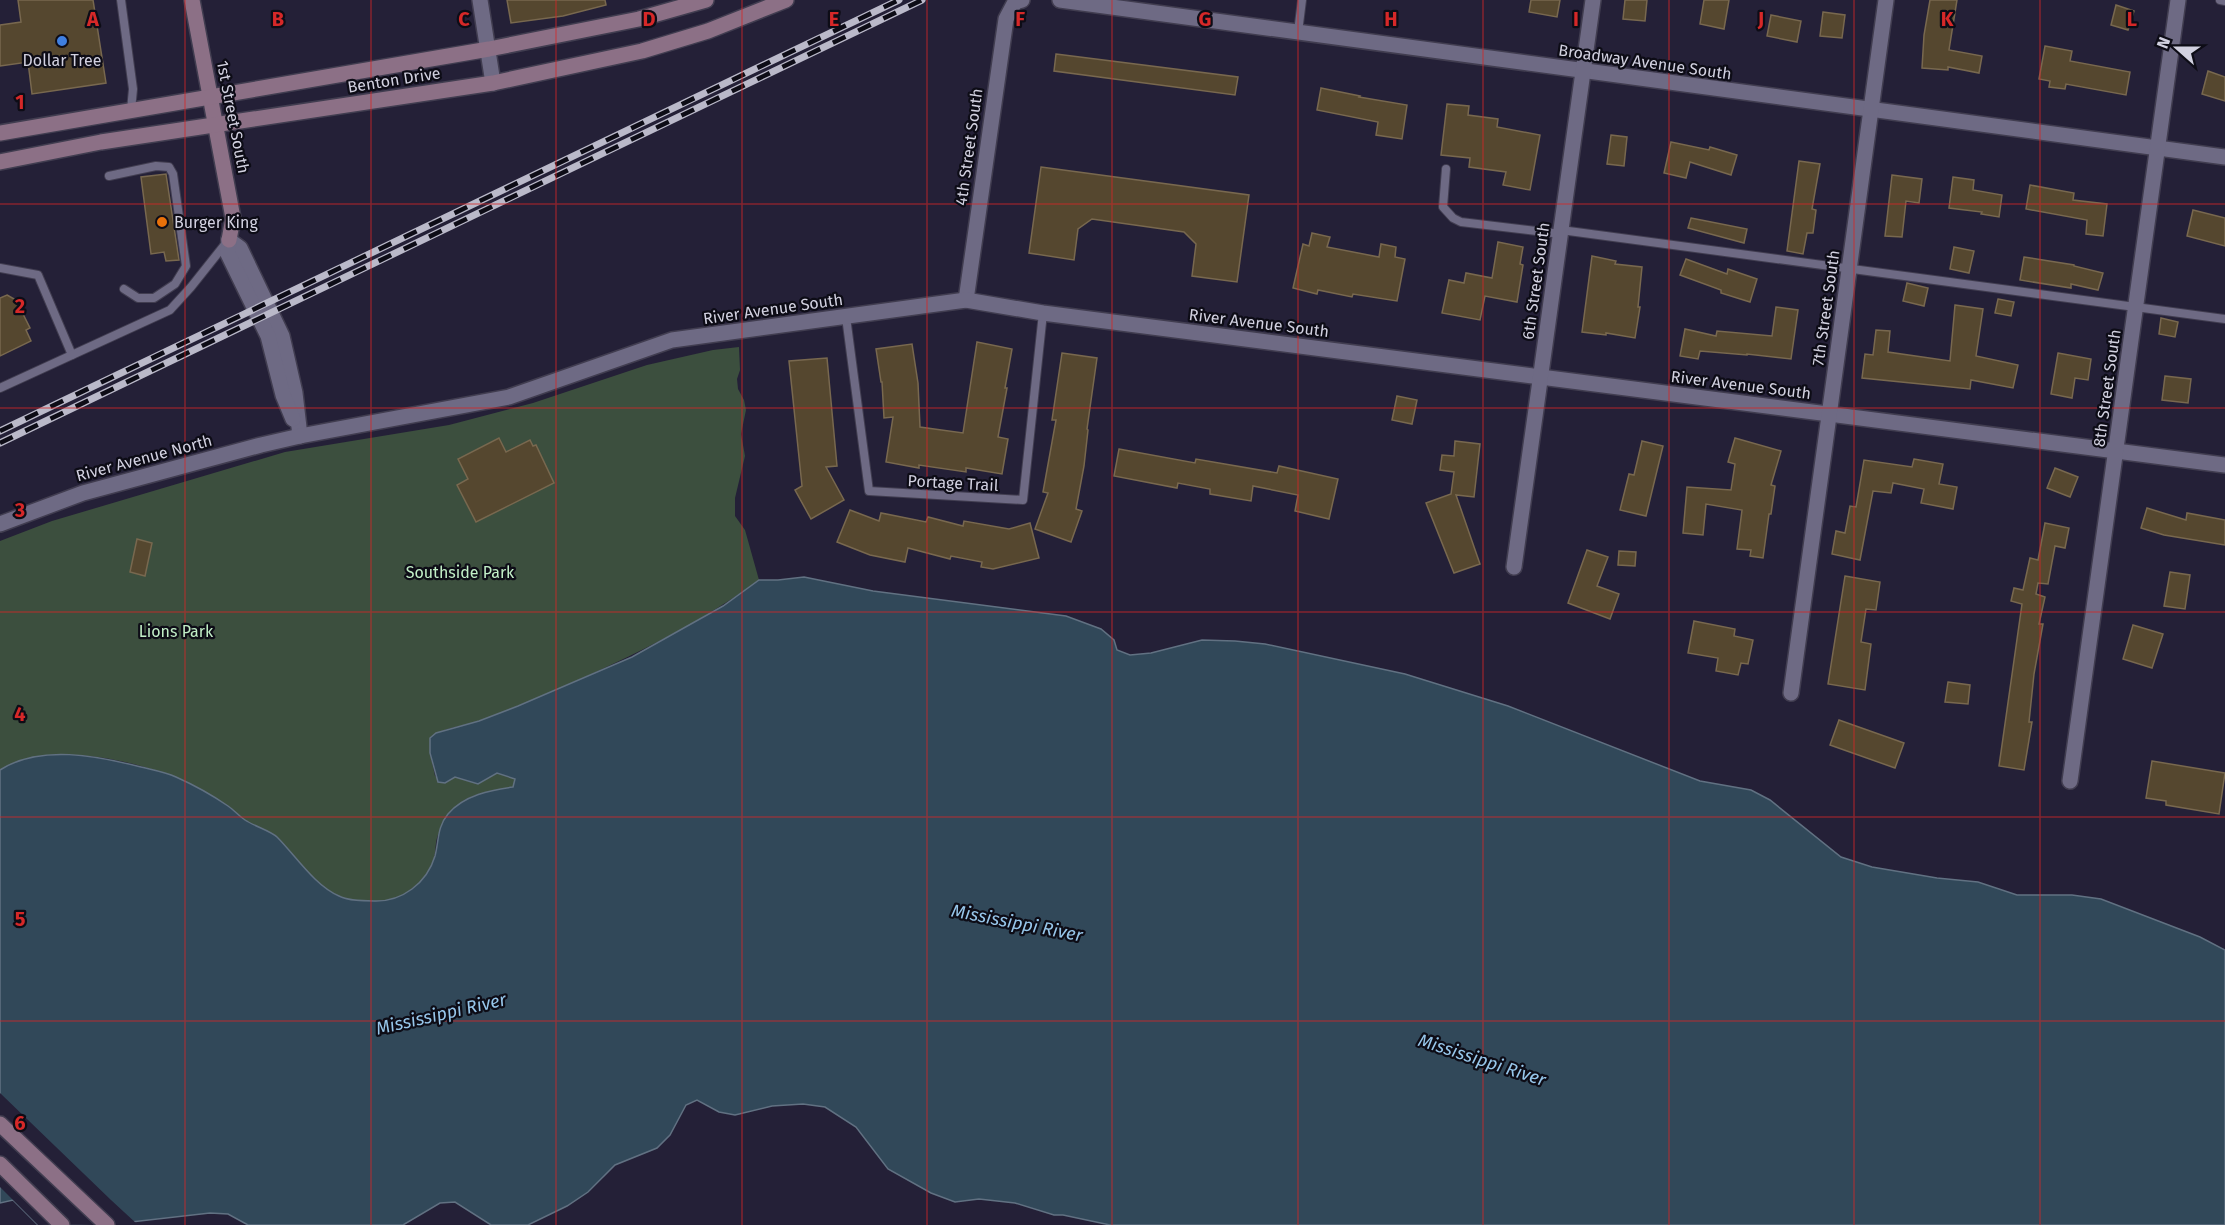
<svg xmlns="http://www.w3.org/2000/svg" width="2225" height="1225" font-family="'Fira Sans',sans-serif">
<rect width="100%" height="100%" fill="#242037"/>
<path fill="#3c4f3e" d="M739,347L740,370L737,379L738,389L744,400L746,410L741,434L745,456L735,498V516L745,530L759,580C686,633 603,670 520,705C506,711 492,717 477,722C462,726 442,728 430,738V753L435,776L445,783L455,777L478,784L497,773L515,779L513,787C498,789 468,794 458,805C451,812 442,826 438,835C435,842 436,851 434,858C428,877 411,896 390,901C379,903 365,901 354,900C326,898 304,868 286,849C282,845 279,838 275,835C270,832 263,831 258,828C235,817 217,798 193,786C146,761 48,739 0,770V541L52,521L285,452L449,425L533,403L647,365L713,350Z"/>
<path fill="#314859" stroke="#617182" stroke-width="1.5" d="M804,577L873,591L1066,616L1101,629L1114,640L1117,650L1130,655L1151,653L1202,640L1235,641L1265,644L1405,674L1508,706L1700,781L1751,790L1770,800L1841,857L1872,867L1937,878L1978,882L2017,895H2072L2101,899L2200,937L2225,950V1225H1110L1063,1215H1054L1015,1203L979,1199L955,1202L931,1193L888,1169L856,1127L825,1107L803,1104L772,1106L735,1115L719,1112L697,1100L686,1105L670,1135L657,1148L615,1165L588,1192L567,1206L528,1225H491L455,1202L440,1203L403,1225H248L228,1214L210,1213L131,1222L38,1225L13,1200L0,1203V770C40,744 98,756 141,767C153,770 165,772 176,777C194,785 212,795 228,806C234,810 239,816 245,820C254,826 271,831 277,837C295,855 315,886 339,896C349,901 363,901 374,901C402,902 427,883 435,856C439,841 437,827 448,814C464,795 491,790 513,787L515,779L497,773L478,784L455,777L445,783L438,782L430,753V738L436,733L479,721L518,706L632,657L723,606L759,580H778Z"/>
<polygon fill="#242037" points="0,1093 111,1200 137,1224 38,1225 0,1187"/>
<g fill="#55472f" stroke="#78684f" stroke-width="1.5">
<polygon points="18,0 93,0 106,83 32,94 28,62 0,66 0,25 21,22"/>
<polygon points="507,0 605,0 606,5 563,16 511,23"/>
<polygon points="1531,0 1560,0 1557,17 1529,12"/>
<polygon points="1625,0 1647,0 1645,21 1623,19"/>
<polygon points="1704,0 1729,0 1724,29 1700,24"/>
<polygon points="1930,0 1957,0 1949,50 1982,56 1979,73 1948,67 1948,70 1922,68 1924,35"/>
<polygon points="2116,5 2134,11 2128,30 2111,25"/>
<polygon points="1823,12 1845,15 1842,38 1820,36"/>
<polygon points="1771,15 1801,21 1797,42 1767,36"/>
<polygon points="2045,46 2072,51 2070,61 2130,72 2126,95 2066,84 2065,89 2049,87 2050,81 2039,79"/>
<polygon points="1056,54 1238,77 1235,95 1054,71"/>
<polygon points="2208,71 2225,77 2225,101 2202,94"/>
<polygon points="1321,88 1360,96 1359,97 1407,105 1402,139 1376,135 1378,122 1317,110"/>
<polygon points="1447,104 1469,106 1468,115 1498,119 1497,127 1540,135 1530,190 1503,185 1506,172 1469,167 1470,158 1441,155"/>
<polygon points="1611,135 1627,137 1624,166 1607,164"/>
<polygon points="1671,142 1709,150 1710,147 1737,155 1731,175 1690,162 1686,178 1664,173"/>
<polygon points="1799,161 1820,164 1812,209 1816,210 1813,233 1807,233 1803,254 1787,251"/>
<polygon points="1041,167 1249,195 1237,282 1192,276 1196,244 1184,232 1092,219 1078,229 1074,260 1029,253"/>
<polygon points="166,174 179,260 166,261 164,252 151,254 141,177"/>
<polygon points="1892,175 1922,179 1919,203 1906,201 1902,237 1885,236"/>
<polygon points="1953,177 1974,180 1973,190 2002,195 1999,217 1981,214 1982,212 1949,208"/>
<polygon points="2030,185 2074,193 2073,200 2107,204 2103,236 2086,234 2087,220 2026,209"/>
<polygon points="2193,210 2225,218 2225,246 2187,236"/>
<polygon points="1691,218 1747,229 1744,243 1688,228"/>
<polygon points="1312,233 1330,237 1327,247 1379,257 1381,244 1396,247 1395,257 1405,259 1397,301 1353,294 1352,297 1318,290 1317,294 1293,288 1303,244 1309,246"/>
<polygon points="1498,242 1523,247 1520,264 1523,265 1517,302 1485,296 1480,320 1442,313 1449,280 1464,283 1466,273 1492,278"/>
<polygon points="1954,247 1974,251 1969,273 1950,269"/>
<polygon points="1592,256 1616,261 1615,264 1642,267 1638,307 1640,307 1635,338 1606,333 1606,335 1582,332"/>
<polygon points="2024,257 2074,265 2074,266 2103,273 2098,290 2071,284 2071,288 2020,280"/>
<polygon points="1686,259 1727,274 1728,269 1757,279 1750,302 1721,293 1721,290 1680,275"/>
<polygon points="1907,283 1928,288 1924,306 1903,301"/>
<polygon points="7,295 16,300 30,328 26,330 31,341 0,356 0,298"/>
<polygon points="1998,299 2014,302 2011,316 1995,313"/>
<polygon points="1955,305 1983,309 1976,356 2018,365 2013,388 1971,380 1970,389 1862,378 1865,354 1873,355 1876,330 1890,331 1888,352 1950,361"/>
<polygon points="1776,307 1798,310 1791,359 1747,354 1747,355 1700,351 1698,359 1680,356 1685,329 1716,336 1717,331 1772,336"/>
<polygon points="2161,318 2178,322 2175,337 2159,334"/>
<polygon points="977,342 1012,349 1005,388 1007,388 998,437 1008,439 1002,474 966,468 966,472 919,465 919,468 886,462 893,417 884,418 882,382 881,382 876,349 912,344 918,383 920,427 963,433"/>
<polygon points="1062,353 1097,358 1087,429 1088,430 1084,466 1076,509 1082,511 1071,542 1035,529 1048,493 1043,492 1056,420 1052,420"/>
<polygon points="2058,353 2091,359 2088,380 2075,378 2072,398 2051,394"/>
<polygon points="827,358 837,466 826,467 844,500 811,519 795,490 802,486 789,361"/>
<polygon points="2165,376 2191,379 2188,403 2162,400"/>
<polygon points="1397,396 1417,400 1412,424 1392,420"/>
<polygon points="499,438 506,452 530,440 533,446 536,445 554,483 476,522 457,485 468,479 458,459"/>
<polygon points="1735,438 1781,451 1771,485 1775,486 1771,514 1769,514 1763,558 1750,556 1751,550 1737,549 1742,510 1706,504 1703,535 1683,533 1687,487 1731,490 1735,464 1728,462"/>
<polygon points="1455,441 1480,444 1474,497 1456,495 1480,564 1454,573 1426,503 1451,494 1454,472 1440,470 1442,455 1454,456"/>
<polygon points="1642,441 1663,446 1646,516 1620,510 1629,474 1634,475"/>
<polygon points="1119,449 1195,463 1196,459 1277,473 1279,466 1338,479 1329,519 1295,511 1298,495 1253,486 1251,501 1210,494 1210,489 1178,483 1177,488 1114,476"/>
<polygon points="1914,459 1943,464 1939,484 1957,487 1953,509 1921,503 1924,489 1893,483 1891,493 1873,491 1860,560 1832,554 1836,531 1845,533 1850,506 1856,507 1864,460 1912,467"/>
<polygon points="2055,468 2078,477 2070,497 2047,488"/>
<polygon points="2147,508 2186,520 2187,513 2225,520 2225,545 2164,535 2141,528"/>
<polygon points="850,510 879,521 881,513 926,522 928,517 963,526 964,521 1009,529 1030,523 1039,558 993,569 981,567 982,562 951,556 950,559 908,548 905,562 870,555 837,542"/>
<polygon points="2045,523 2069,528 2065,548 2055,546 2048,584 2038,583 2036,594 2045,597 2039,624 2043,624 2034,674 2029,722 2032,722 2024,770 1999,766 2022,604 2011,601 2014,588 2023,590 2030,558 2038,560"/>
<polygon points="137,539 152,543 145,576 130,572"/>
<polygon points="1587,550 1608,557 1597,586 1619,594 1610,619 1568,603"/>
<polygon points="1619,551 1636,552 1635,566 1618,565"/>
<polygon points="2170,572 2190,575 2185,609 2164,606"/>
<polygon points="1845,576 1880,582 1876,610 1866,609 1861,642 1871,644 1865,690 1828,684"/>
<polygon points="1694,621 1735,629 1734,636 1753,640 1748,664 1741,663 1738,675 1716,671 1718,658 1688,653"/>
<polygon points="2133,625 2163,634 2152,668 2123,659"/>
<polygon points="1948,682 1970,685 1968,704 1945,702"/>
<polygon points="1839,720 1904,743 1895,768 1830,745"/>
<polygon points="2152,761 2225,773 2219,814 2166,805 2166,801 2146,798"/>
</g>
<g fill="none" stroke-linecap="round" stroke-linejoin="round">
<defs>
<g id="lane">
<polyline points="121,0 133,89 131,110"/>
<polyline points="2220,0 2225,1"/>
<polyline points="1298,32 1302,0"/>
<polyline points="1446,169 1443,207 1453,218 1461,222 1561,234"/>
<polyline points="109,176 156,166 169,167 173,174 186,266 175,284 154,298 138,298 124,289"/>
<polyline points="1561,230 2225,319"/>
<polyline points="0,268 38,275 72,355"/>
<polyline points="846,317 869,491 1023,500 1043,313"/>
<polyline points="0,388 170,310 191,287 226,243"/>
</g>
<g id="street">
<polyline points="480,0 493,83"/>
<polyline points="1060,0 2225,157"/>
<polyline points="229,240 240,248 282,336 295,393 300,436"/>
<polyline points="229,240 228,254 268,336 283,395 293,419"/>
<polyline points="966,300 1006,19 1015,2 1022,0"/>
<polyline points="0,524 83,493 261,445 300,436 509,397 672,340 966,300 1043,313 2225,465"/>
<polyline points="1514,567 1593,0"/>
<polyline points="1791,693 1886,0"/>
<polyline points="2070,781 2178,0"/>
</g>
<g id="secondary">
<polyline points="192,0 233,218 229,240"/>
<polyline points="0,133 489,49 639,19 706,0"/>
<polyline points="0,162 101,142 493,83 642,51 708,31 786,0"/>
<polyline points="0,1124 107,1225"/>
<polyline points="0,1164 62,1225"/>
</g>
</defs>
<use href="#lane" stroke="#413d50" stroke-width="10"/>
<use href="#street" stroke="#413d50" stroke-width="18"/>
<use href="#secondary" stroke="#413d50" stroke-width="18"/>
<use href="#lane" stroke="#6e6a84" stroke-width="8"/>
<use href="#street" stroke="#6e6a84" stroke-width="15"/>
<use href="#secondary" stroke="#8c7086" stroke-width="15"/>
<defs>
<g id="rail">
<polyline points="0,431 899,0"/>
<polyline points="0,443 922,0"/>
</g>
</defs>
<use href="#rail" stroke="#bab9c9" stroke-width="7"/>
<use href="#rail" stroke="#0d0c16" stroke-width="4.5" stroke-dasharray="14" stroke-linecap="butt"/>
</g>
<path fill="none" stroke="#d62828" stroke-width="1.5" stroke-opacity="0.55" d="M185,0V1225M371,0V1225M556,0V1225M742,0V1225M927,0V1225M1112,0V1225M1298,0V1225M1483,0V1225M1669,0V1225M1854,0V1225M2040,0V1225M0,204H2225M0,408H2225M0,612H2225M0,817H2225M0,1021H2225"/>
<circle fill="#3f7fe0" stroke="#0d0c16" stroke-width="2" cx="62" cy="41" r="6"/>
<circle fill="#e8710a" stroke="#0d0c16" stroke-width="2" cx="162" cy="222" r="6"/>
<g text-anchor="middle" dominant-baseline="central" stroke-width="4.5" stroke-linejoin="round" paint-order="stroke">
<g font-size="16" fill="#d2d1e0" stroke="#0d0c16">
<text x="62" y="60">Dollar Tree</text>
<text x="174" y="222" text-anchor="start">Burger King</text>
</g>
<g font-size="16" fill="#d2d1e0" stroke="#0d0c16">
<text transform="translate(1645 62) rotate(8)">Broadway Avenue South</text>
<text transform="translate(394 80) rotate(-9)">Benton Drive</text>
<text transform="translate(233 117) rotate(79)">1st Street South</text>
<text transform="translate(969 147) rotate(-82)">4th Street South</text>
<text transform="translate(1536 281) rotate(-82)">6th Street South</text>
<text transform="translate(1826 308) rotate(-82)">7th Street South</text>
<text transform="translate(773 309) rotate(-8)">River Avenue South</text>
<text transform="translate(1259 323) rotate(7)">River Avenue South</text>
<text transform="translate(1741 385) rotate(7)">River Avenue South</text>
<text transform="translate(2107 388) rotate(-82)">8th Street South</text>
<text transform="translate(144 458) rotate(-15)">River Avenue North</text>
<text transform="translate(953 483) rotate(3)">Portage Trail</text>
</g>
<g font-size="16" fill="#c2efc7" stroke="#0d0c16">
<text x="460" y="572">Southside Park</text>
<text x="176" y="631">Lions Park</text>
</g>
<g font-size="18" font-style="italic" fill="#97c6ea" stroke="#0d0c16">
<text transform="translate(1017 923) rotate(11)">Mississippi River</text>
<text transform="translate(441 1014) rotate(-13)">Mississippi River</text>
<text transform="translate(1482 1060) rotate(18)">Mississippi River</text>
</g>
</g>
<g font-size="20" text-anchor="middle" font-weight="bold" fill="#d62828" stroke="#0d0c16" stroke-width="4.5" stroke-linejoin="round" paint-order="stroke">
<text x="93" y="26">A</text>
<text x="278" y="26">B</text>
<text x="464" y="26">C</text>
<text x="649" y="26">D</text>
<text x="834" y="26">E</text>
<text x="1020" y="26">F</text>
<text x="1205" y="26">G</text>
<text x="1391" y="26">H</text>
<text x="1576" y="26">I</text>
<text x="1761" y="26">J</text>
<text x="1947" y="26">K</text>
<text x="2132" y="26">L</text>
<text x="20" y="109">1</text>
<text x="20" y="313">2</text>
<text x="20" y="517">3</text>
<text x="20" y="721">4</text>
<text x="20" y="926">5</text>
<text x="20" y="1130">6</text>
</g>
<g transform="translate(2177 48) rotate(291)" stroke="#0d0c16" stroke-width="4.5" paint-order="stroke">
<path d="M0-4.5L10 22L0 15L-10 22Z" fill="#d2d1e0"/>
<text y="-9" font-size="16" font-weight="bold" text-anchor="middle" fill="#d2d1e0">N</text>
</g>
</svg>
